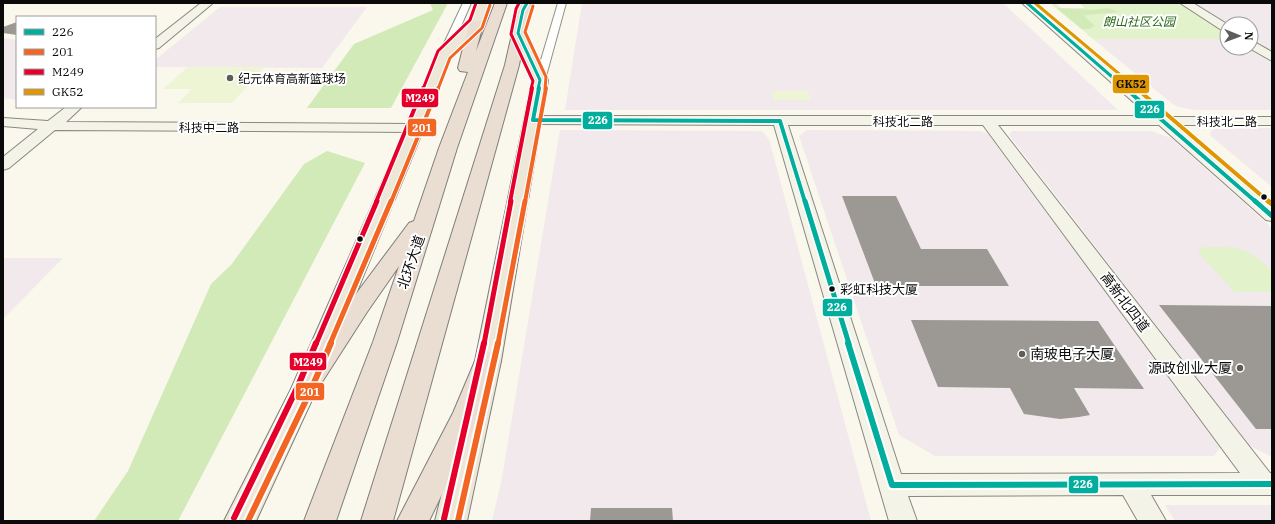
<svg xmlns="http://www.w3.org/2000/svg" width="1275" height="524" font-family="'IBM Plex Serif','Noto Sans SC',serif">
<rect width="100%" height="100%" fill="#faf7ed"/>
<g fill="#f1e9ec">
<polygon points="582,3 1003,3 1118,110 565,110"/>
<polygon points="1194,3 1272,3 1272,52 1251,39 1251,24 1227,24 1192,4"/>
<polygon points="220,7 367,7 322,68 155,67 155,60"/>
<polygon points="3,38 17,40 17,100 3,98"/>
<polygon points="1093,39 1227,39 1227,48 1251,48 1272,61 1272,110 1195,110 1179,107 1173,104"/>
<polygon points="1272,128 1272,187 1212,137 1210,133 1213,129 1223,129"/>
<polygon points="560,130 762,131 769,139 871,521 492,521 502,478"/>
<polygon points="807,130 981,131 988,134 1220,448 1214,456 935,456 899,435 799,136"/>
<polygon points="1012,131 1151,131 1171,138 1272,228 1272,457 1250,446 1009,135"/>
<polygon points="3,258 63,258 3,319"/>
<polygon points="1165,505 1272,505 1272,521 1175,521"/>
</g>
<g fill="#e2f2ca">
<polygon points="1055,3 1061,8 1085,8 1079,3 1174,3 1182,5 1227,33 1227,39 1093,39 1052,5"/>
<path d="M1203,247C1239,247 1245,245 1272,271V292H1235L1201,256L1198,252Z"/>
</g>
<g fill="#d2eab8">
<polygon points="430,3 448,3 391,108 307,108 354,44 433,10"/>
<polygon points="1057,8 1092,10 1107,8 1120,12 1085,15 1084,16 1095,26 1089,29 1082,29"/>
<polygon points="327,151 365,163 178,521 94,521 128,471 211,284 231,265 304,164"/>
</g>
<g fill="#edf5d5">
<polygon points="188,67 265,67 232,103 178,103 192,89 163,89"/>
<polygon points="808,91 811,100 774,100 771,91"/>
</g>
<g fill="#9c9994">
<polygon points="17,22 17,35 3,33 3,27"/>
<polygon points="842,196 896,196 921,249 987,249 1009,286 876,286"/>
<polygon points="1159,305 1272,306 1272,429 1256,429"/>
<polygon points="911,320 1098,321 1144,389 1074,388 1090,415 1079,417 1060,419 1024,414 1010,388 938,387"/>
<polygon points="591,508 672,508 673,521 590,521"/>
</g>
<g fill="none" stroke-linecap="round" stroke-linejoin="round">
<defs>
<g id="street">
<polygon points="463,3 471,3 449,54 447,56 441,56 439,54"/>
<polygon points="558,3 566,3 545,80 540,83 537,82 535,80"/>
</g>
<g id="secondary">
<polygon points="201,3 213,3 159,48 155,49 155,39"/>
<path d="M1022,3H1033L1166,117H1272V125H1176L1272,207V221L1266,220L1159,125H998L1270,473H1272V495H1151L1166,521H1138L1123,495L908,496L917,521H889L774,125L533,124L528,123L526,120L528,117L533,116H1149ZM788,125H983L1240,473L901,474Z"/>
<polygon points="1180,3 1193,3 1227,24 1227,32 1223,31"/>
<polygon points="1251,40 1272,52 1272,61 1249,48 1251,48"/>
<polygon points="66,107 82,107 66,122 415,124 420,125 422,128 420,131 415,132 55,130 9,168 3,170 3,157 38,129 3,126 3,118 48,121"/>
</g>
<g id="primary">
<polygon points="477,3 489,3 481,27 451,56 424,128 317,389 256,521 224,521 291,389 406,128 437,54 470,22"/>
<polygon points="518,29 523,30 525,33 548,80 501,361 467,521 435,521 475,361 532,80 511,33 513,30"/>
</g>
<g id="highway">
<polygon points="495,3 507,3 457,148 397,342 336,521 304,521 373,342 399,266 367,312 313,396 304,399 295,396 291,389 350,302 409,223 414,221 439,148 468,72 460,71 458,68 469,24 471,21 481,21 483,24 476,51"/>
<polygon points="519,3 531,3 519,65 393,521 361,521 505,65"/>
<polygon points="488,352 497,355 501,361 481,413 429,521 397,521 453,413 475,361 479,355"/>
</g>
</defs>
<use href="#street" stroke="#92918c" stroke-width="2"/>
<use href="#secondary" stroke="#898783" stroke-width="2"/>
<use href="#primary" stroke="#7f7e7a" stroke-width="2"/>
<use href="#highway" stroke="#7f7e7a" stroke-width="2"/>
<use href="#street" fill="#fefefc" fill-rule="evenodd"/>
<use href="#secondary" fill="#f4f3e7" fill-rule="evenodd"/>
<use href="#primary" fill="#ece7d6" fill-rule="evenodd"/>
<use href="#highway" fill="#eaded2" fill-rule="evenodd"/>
<defs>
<g id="bus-1-far3">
<polyline points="527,3 523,10 518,33 540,80 538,89"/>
<polyline points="1027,3 1126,89"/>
</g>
<g id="bus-1-far2">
<polyline points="539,88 533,120 780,121 805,202"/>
<polyline points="1125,88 1256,202"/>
</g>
<g id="bus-1-far1">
<polyline points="805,201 849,344"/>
<polyline points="1255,201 1272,216"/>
</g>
<polyline id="bus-1" points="848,343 892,485 1272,484"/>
<g id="bus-2-far3">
<polyline points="533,6 525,32 546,77 545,89"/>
<polyline points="438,89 450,58 482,28 490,5"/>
</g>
<g id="bus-2-far2">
<polyline points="391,202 438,88"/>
<polyline points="525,202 546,88"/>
</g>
<g id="bus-2-far1">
<polyline points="330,344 391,201"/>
<polyline points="498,344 525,201"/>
</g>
<g id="bus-2">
<polyline points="248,521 310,392 331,343"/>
<polyline points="458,521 498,343"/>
</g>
<g id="bus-3-far3">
<polyline points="519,3 516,9 511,34 533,81 531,89"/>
<polyline points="423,89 438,51 470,20 476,3"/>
</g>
<g id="bus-3-far2">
<polyline points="376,202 423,88"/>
<polyline points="510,202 532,88"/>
</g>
<g id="bus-3-far1">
<polyline points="316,344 377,201"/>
<polyline points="484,344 511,201"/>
</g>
<g id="bus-3">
<polyline points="234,518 298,386 316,343"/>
<polyline points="444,519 484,343"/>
</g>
<polyline id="bus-4-far2" points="1035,3 1137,89"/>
<polyline id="bus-4-far1" points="1136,88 1269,202"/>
<polyline id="bus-4" points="1268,201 1272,204"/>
</defs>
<use href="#bus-1-far3" stroke="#fff" stroke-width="5"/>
<use href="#bus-1-far2" stroke="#fff" stroke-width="6"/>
<use href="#bus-1-far1" stroke="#fff" stroke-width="8"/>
<use href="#bus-1" stroke="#fff" stroke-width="10"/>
<use href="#bus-2-far3" stroke="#fff" stroke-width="5"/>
<use href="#bus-2-far2" stroke="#fff" stroke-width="6"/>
<use href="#bus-2-far1" stroke="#fff" stroke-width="8"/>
<use href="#bus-2" stroke="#fff" stroke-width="10"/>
<use href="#bus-3-far3" stroke="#fff" stroke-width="5"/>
<use href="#bus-3-far2" stroke="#fff" stroke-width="6"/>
<use href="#bus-3-far1" stroke="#fff" stroke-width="8"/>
<use href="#bus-3" stroke="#fff" stroke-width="10"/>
<use href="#bus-4-far2" stroke="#fff" stroke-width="5"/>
<use href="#bus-4-far1" stroke="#fff" stroke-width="6"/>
<use href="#bus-4" stroke="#fff" stroke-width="8"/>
<use href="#bus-1-far3" stroke="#01ad9c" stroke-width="3"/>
<use href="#bus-1-far2" stroke="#01ad9c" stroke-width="4"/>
<use href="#bus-1-far1" stroke="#01ad9c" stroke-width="5"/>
<use href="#bus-1" stroke="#01ad9c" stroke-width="6"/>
<use href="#bus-2-far3" stroke="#f26522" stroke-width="3"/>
<use href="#bus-2-far2" stroke="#f26522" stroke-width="4"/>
<use href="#bus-2-far1" stroke="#f26522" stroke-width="5"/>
<use href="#bus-2" stroke="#f26522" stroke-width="6"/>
<use href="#bus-3-far3" stroke="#e4002b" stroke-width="3"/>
<use href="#bus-3-far2" stroke="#e4002b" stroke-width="4"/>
<use href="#bus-3-far1" stroke="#e4002b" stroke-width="5"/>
<use href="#bus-3" stroke="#e4002b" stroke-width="6"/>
<use href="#bus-4-far2" stroke="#df9601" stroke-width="3"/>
<use href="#bus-4-far1" stroke="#df9601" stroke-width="4"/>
<use href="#bus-4" stroke="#df9601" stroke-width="5"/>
</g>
<g fill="#5e5d59" stroke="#fff" stroke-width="1.5">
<circle cx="230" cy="78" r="4"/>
<circle cx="1022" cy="354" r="4"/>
<circle cx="1240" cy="368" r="4"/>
</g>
<g fill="#0a0a0a" stroke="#fff" stroke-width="1.5">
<circle cx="1264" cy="197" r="3.5"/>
<circle cx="360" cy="239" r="3.5"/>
<circle cx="832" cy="289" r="3.5"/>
</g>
<g text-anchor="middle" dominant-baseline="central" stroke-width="4" stroke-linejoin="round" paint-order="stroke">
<g font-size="12" font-style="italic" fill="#276716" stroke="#fff">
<text x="1139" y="21">朗山社区公园</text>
</g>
<g font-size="12" fill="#0a0a0a" stroke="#fff" text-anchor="start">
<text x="238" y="78">纪元体育高新篮球场</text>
</g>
<g font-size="12" fill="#0a0a0a" stroke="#fff">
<text x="903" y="121">科技北二路</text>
<text x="1227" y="121">科技北二路</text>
<text x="209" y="127">科技中二路</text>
</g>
<g font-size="13" fill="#0a0a0a" stroke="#fff" text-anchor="start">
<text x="840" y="289">彩虹科技大厦</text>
</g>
<g font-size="14" fill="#0a0a0a" stroke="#fff">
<text transform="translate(411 262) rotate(-71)">北环大道</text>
<text transform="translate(1125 302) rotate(53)">高新北四道</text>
</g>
<g font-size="14" fill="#0a0a0a" stroke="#fff" text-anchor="start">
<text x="1030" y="354">南玻电子大厦</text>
<text x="1232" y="368" text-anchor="end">源政创业大厦</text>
</g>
</g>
<g stroke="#fff" stroke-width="1.5">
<rect x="1112" y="74" width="38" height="20" rx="4" fill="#df9601"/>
<rect x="401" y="88" width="38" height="20" rx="4" fill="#e4002b"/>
<rect x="1134" y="100" width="31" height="19" rx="4" fill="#01ad9c"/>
<rect x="582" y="111" width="31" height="19" rx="4" fill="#01ad9c"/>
<rect x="407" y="118" width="30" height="19" rx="4" fill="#f26522"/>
<rect x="822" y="298" width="31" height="19" rx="4" fill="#01ad9c"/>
<rect x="289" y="352" width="38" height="19" rx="4" fill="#e4002b"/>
<rect x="295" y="382" width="30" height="19" rx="4" fill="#f26522"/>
<rect x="1068" y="475" width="31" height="19" rx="4" fill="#01ad9c"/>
</g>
<g font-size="11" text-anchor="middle" font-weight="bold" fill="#fff">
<text x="420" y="102">M249</text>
<text x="1150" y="113">226</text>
<text x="598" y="124">226</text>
<text x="422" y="132">201</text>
<text x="837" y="311">226</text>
<text x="308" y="366">M249</text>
<text x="310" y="396">201</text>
<text x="1083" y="488">226</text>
</g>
<g font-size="11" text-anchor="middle" font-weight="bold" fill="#111">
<text x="1131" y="88">GK52</text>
</g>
<rect width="1275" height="524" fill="none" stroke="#0a0a0a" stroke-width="8"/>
<rect x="16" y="16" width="140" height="92" fill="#ffffff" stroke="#9d9d9d"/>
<rect x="24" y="29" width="20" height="6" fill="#01ad9c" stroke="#9d9d9d"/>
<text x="52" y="36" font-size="12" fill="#0a0a0a">226</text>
<rect x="24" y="49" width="20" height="6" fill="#f26522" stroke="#9d9d9d"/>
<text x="52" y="56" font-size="12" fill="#0a0a0a">201</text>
<rect x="24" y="69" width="20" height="6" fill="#e4002b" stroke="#9d9d9d"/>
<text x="52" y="76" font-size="12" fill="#0a0a0a">M249</text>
<rect x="24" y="89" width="20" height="6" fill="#df9601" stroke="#9d9d9d"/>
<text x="52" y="96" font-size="12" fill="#0a0a0a">GK52</text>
<g transform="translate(1239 36) rotate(91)"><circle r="19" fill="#ffffff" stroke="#9d9d9d"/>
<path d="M0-3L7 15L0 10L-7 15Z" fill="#5e5d59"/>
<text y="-6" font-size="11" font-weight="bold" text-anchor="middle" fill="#0a0a0a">N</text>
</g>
</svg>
